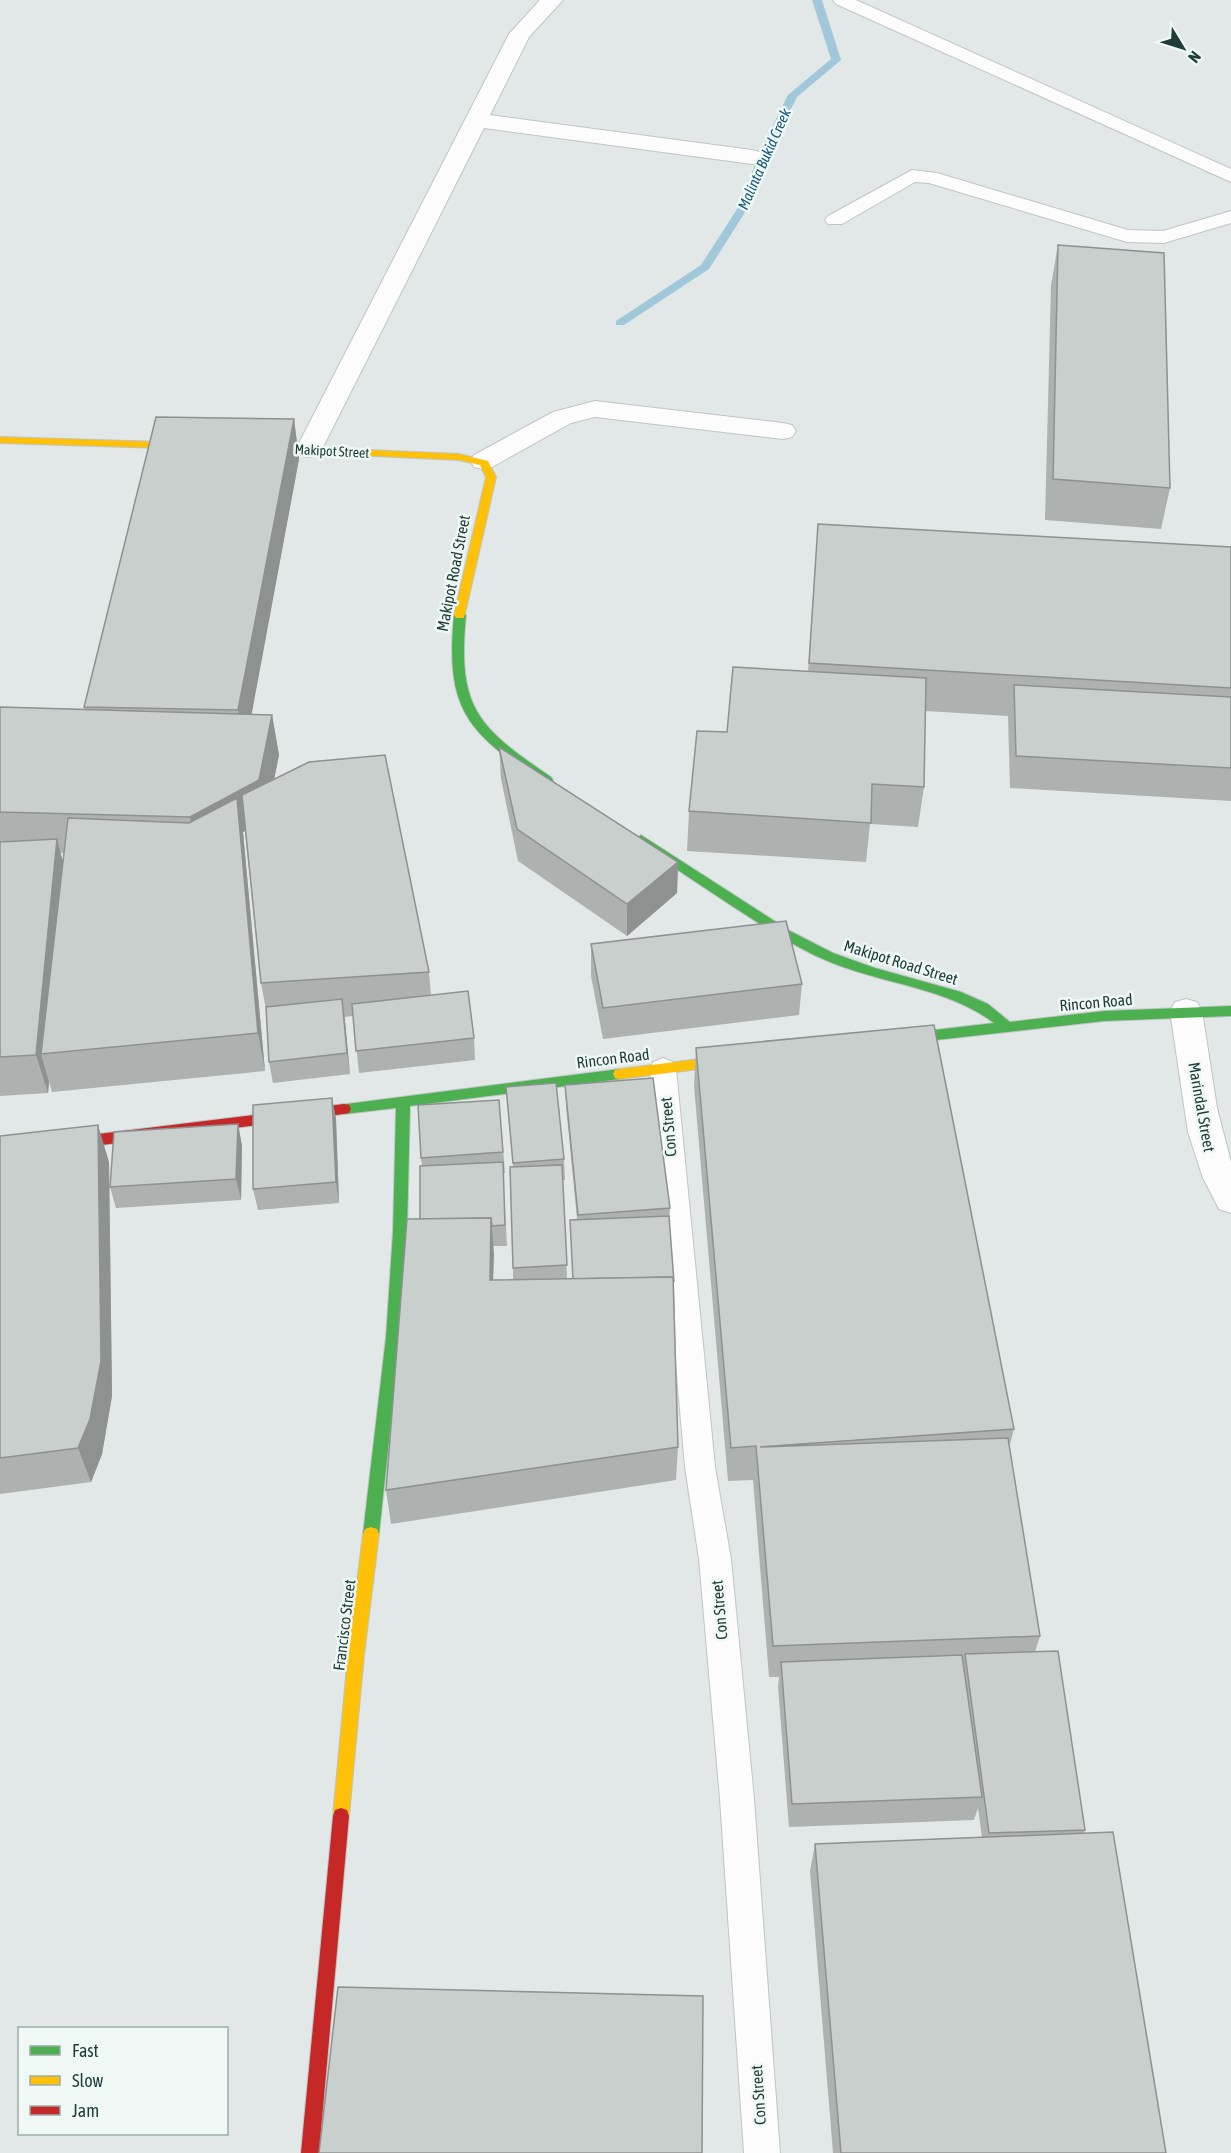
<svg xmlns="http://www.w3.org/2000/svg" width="1231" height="2153" font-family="'Asap Condensed',sans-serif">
<rect width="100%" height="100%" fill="#e2e8e7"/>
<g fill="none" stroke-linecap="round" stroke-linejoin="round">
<polygon fill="#a0c8da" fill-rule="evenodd" points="812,0 822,0 841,60 797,97 770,151 751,203 709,269 624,325 616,325 616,321 701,265 741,203 760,151 788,95 831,59"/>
<defs>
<g id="lane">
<polygon points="833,0 856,0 1231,169 1231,182 836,4"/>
<polygon points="912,170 937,173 1128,230 1163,231 1231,211 1231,223 1164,243 1127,242 929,183 915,182 842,224 828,224 825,220 828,216"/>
<polygon points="663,1058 673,1062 676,1069 715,1467 731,1559 754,1799 780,2153 744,2153 720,1799 699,1559 685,1467 650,1069 653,1062"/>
</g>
<g id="street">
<polygon points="540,0 563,0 529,37 490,115 752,150 760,152 763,157 760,162 752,164 484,128 322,449 318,455 309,457 300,455 296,449 509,34"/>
<polygon points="595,401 783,423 792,425 796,431 792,437 783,439 595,417 571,423 492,467 483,469 474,467 470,461 474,455 553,412"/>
<polygon points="1186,999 1197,1002 1202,1011 1217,1108 1231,1162 1231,1213 1219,1209 1203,1178 1188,1132 1170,1011 1175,1002"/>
</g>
<g id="fast">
<path d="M460,611L466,615C457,708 477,727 551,777L553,780L551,783H543C467,732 445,710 454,615Z"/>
<path d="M641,835L790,931L833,953L875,968L961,992L988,1004L1010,1022L1104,1011L1231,1006V1016L1104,1021L892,1045L887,1044L885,1040L887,1036L892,1035L994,1023C945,986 878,984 823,959C791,945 762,925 732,906C700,885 669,864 637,843L635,840Z"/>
<polygon points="620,1069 625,1070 627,1074 625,1078 620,1079 410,1106 407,1232 400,1337 379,1534 377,1539 371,1541 365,1539 363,1534 386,1337 393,1232 396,1108 344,1114 339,1113 337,1109 339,1105"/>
</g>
<g id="slow">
<polygon points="0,437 194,443 199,446 194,449 0,443"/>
<polygon points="252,445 459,454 488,461 496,477 464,618 456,618 454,615 486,477 480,465 459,460 248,450 247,448"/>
<polygon points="739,1054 744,1055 746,1059 744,1063 739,1064 620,1079 615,1078 613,1074 615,1070 620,1069"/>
<polygon points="371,1527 377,1529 379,1534 364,1655 349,1816 347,1822 341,1824 335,1822 333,1816 348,1655 363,1534 365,1529"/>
</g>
<g id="jam">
<polygon points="344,1104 349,1105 351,1109 349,1113 344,1114 0,1158 0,1146"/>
<polygon points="341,1808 347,1810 349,1816 319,2153 301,2153 333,1816 335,1810"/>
</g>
</defs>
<use href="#lane" stroke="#bfc5c4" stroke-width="2"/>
<use href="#street" stroke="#bfc5c4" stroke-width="2"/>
<use href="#fast" stroke="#bdc6c4" stroke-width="2"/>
<use href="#slow" stroke="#bdc6c4" stroke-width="2"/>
<use href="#jam" stroke="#bdc6c4" stroke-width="2"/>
<use href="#lane" fill="#fbfcfb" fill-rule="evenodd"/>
<use href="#street" fill="#fbfcfb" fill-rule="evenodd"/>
<use href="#fast" fill="#4caf50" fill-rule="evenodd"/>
<use href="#slow" fill="#ffc107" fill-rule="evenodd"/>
<use href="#jam" fill="#c62828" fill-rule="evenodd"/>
</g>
<g fill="#adb2b0" fill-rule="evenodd">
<polygon points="1058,245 1170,488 1161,529 1045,520 1051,285"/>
<path d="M294,419L299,459L251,714L272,715L279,755L274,779L429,972L431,995L474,1038L475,1060L359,1073L353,1016L344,1017L350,1074L273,1083L269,1062L266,1010L261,983L245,831L243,832L265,1071L52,1092L49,1082L48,1093L0,1096V707L85,709L84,707ZM60,853H64L63,861Z"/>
<polygon points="818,524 1231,547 1231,801 1010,788 1008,716 925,711 924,787 918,827 870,824 866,862 687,851 689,811 727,732 808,671"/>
<polygon points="499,747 678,862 677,893 627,936 518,861 501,779"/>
<polygon points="591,944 802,984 799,1015 603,1039 591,976"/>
<polygon points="696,1048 1014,1429 1009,1448 1040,1636 1035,1652 1085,1830 1084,1833 1166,2153 833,2153 810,1871 815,1844 982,1837 978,1808 974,1820 789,1827 778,1687 779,1677 769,1677 753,1480 728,1481 694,1086"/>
<polygon points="565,1085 670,1208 669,1224 674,1282 678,1447 676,1480 391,1524 386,1490 420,1219 422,1166 421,1158 499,1100 505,1173 503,1173 507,1246 493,1246 493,1280 513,1279 513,1167 506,1087 564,1159 565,1180 563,1180 567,1279 573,1279 577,1219 566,1106"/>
<polygon points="332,1098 336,1119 339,1203 258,1210 253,1189"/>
<polygon points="238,1124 242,1146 241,1200 116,1208 110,1187"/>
<polygon points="0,1136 109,1162 112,1396 102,1454 91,1482 0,1494"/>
</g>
<g fill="#8d9190">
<polygon points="294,419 299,459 245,750 238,710"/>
<polygon points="272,715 279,755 266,820 243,832 265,1071 258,1033 198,857 190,817"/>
<polygon points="57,839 67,878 41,1054 49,1082 48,1093 36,1055"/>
<polygon points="678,862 677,893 627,936 627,904"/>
<polygon points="342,999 345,1020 350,1074 347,1053"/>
<polygon points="332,1098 336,1119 339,1203 336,1182"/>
<polygon points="238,1124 242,1146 241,1200 236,1179"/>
<polygon points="98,1125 109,1162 112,1396 102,1454 91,1482 78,1448"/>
<polygon points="491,1218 494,1254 492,1316 490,1280"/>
</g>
<g fill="#c9cfcd" stroke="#8d9190" stroke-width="1.5">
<polygon points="1058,245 1164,253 1170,488 1053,479"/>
<polygon points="156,417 294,419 238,710 84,707"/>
<polygon points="818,524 1231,547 1231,688 809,663"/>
<polygon points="733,667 926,678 924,787 872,784 871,823 689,811 697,731 727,732"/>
<polygon points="1014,685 1231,697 1231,768 1016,756"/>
<polygon points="0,707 272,715 259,780 190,817 0,812"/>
<polygon points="499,747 678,862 627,904 517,829"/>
<polygon points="385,755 429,972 261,983 242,795 309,762"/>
<polygon points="237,798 258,1033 41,1054 68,818 189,823"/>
<polygon points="57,839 36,1055 0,1057 0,842"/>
<polygon points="786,921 802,984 603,1008 591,944"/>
<polygon points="468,991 474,1038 356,1051 352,1004"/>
<polygon points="342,999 347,1053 269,1062 266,1007"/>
<polygon points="934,1025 1014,1429 760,1447 1008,1438 1040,1636 773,1646 756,1446 731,1448 696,1048"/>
<polygon points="653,1078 670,1208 578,1215 565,1085"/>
<polygon points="556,1083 564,1159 513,1163 506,1087"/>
<polygon points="332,1098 336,1182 253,1189 253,1105"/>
<polygon points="499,1100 503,1152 421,1158 418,1105"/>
<polygon points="238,1124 236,1179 110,1187 114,1132"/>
<polygon points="98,1125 101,1361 90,1419 78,1448 0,1458 0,1136"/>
<polygon points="503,1162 505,1225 492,1226 491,1218 420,1219 420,1166"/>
<polygon points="562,1165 567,1265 513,1268 510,1167"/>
<polygon points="669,1216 674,1282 673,1277 573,1279 570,1220"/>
<polygon points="491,1218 490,1280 673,1277 678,1447 386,1490 407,1219"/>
<polygon points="1058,1651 1085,1830 989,1833 965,1654"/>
<polygon points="962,1655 982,1797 792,1804 781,1662"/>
<polygon points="1113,1832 1166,2153 841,2153 815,1844"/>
<polygon points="338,1987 703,1996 702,2153 319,2153"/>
</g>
<g text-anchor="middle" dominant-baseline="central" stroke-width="5" stroke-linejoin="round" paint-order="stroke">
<g font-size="14" fill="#1f3c39" stroke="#eff8f5">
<text transform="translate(332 451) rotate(3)">Makipot Street</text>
</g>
<g font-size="15" font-style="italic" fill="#175a7a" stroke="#eff8f5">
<text transform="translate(764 159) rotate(-66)">Malinta Bukid Creek</text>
</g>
<g font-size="16" fill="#1f3c39" stroke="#eff8f5">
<text transform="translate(453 573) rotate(-79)">Makipot Road Street</text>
<text transform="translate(901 962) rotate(17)">Makipot Road Street</text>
<text transform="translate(1096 1002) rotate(-5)">Rincon Road</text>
<text transform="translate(613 1058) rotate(-7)">Rincon Road</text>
<text transform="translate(1202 1107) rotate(80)">Marindal Street</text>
<text transform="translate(668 1127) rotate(-95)">Con Street</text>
<text transform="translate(719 1610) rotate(-95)">Con Street</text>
<text transform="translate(344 1625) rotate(-83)">Francisco Street</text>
<text transform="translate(758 2095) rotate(-94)">Con Street</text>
</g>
</g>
<rect x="18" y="2027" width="210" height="108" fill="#eff8f5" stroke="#9cadaa" stroke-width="1.5"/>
<rect x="30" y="2046" width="30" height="9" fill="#4caf50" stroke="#9cadaa" stroke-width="1.5"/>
<text x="72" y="2057" font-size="18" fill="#1f3c39">Fast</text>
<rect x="30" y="2076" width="30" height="9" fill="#ffc107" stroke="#9cadaa" stroke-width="1.5"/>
<text x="72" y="2087" font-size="18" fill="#1f3c39">Slow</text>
<rect x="30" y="2106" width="30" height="9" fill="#c62828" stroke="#9cadaa" stroke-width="1.5"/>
<text x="72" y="2117" font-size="18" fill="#1f3c39">Jam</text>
<g transform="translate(1183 48) rotate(128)" stroke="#eff8f5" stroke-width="4.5" paint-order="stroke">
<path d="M0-4.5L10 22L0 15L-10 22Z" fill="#1f3c39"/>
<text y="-9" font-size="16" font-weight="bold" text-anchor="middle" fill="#1f3c39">N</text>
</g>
</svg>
